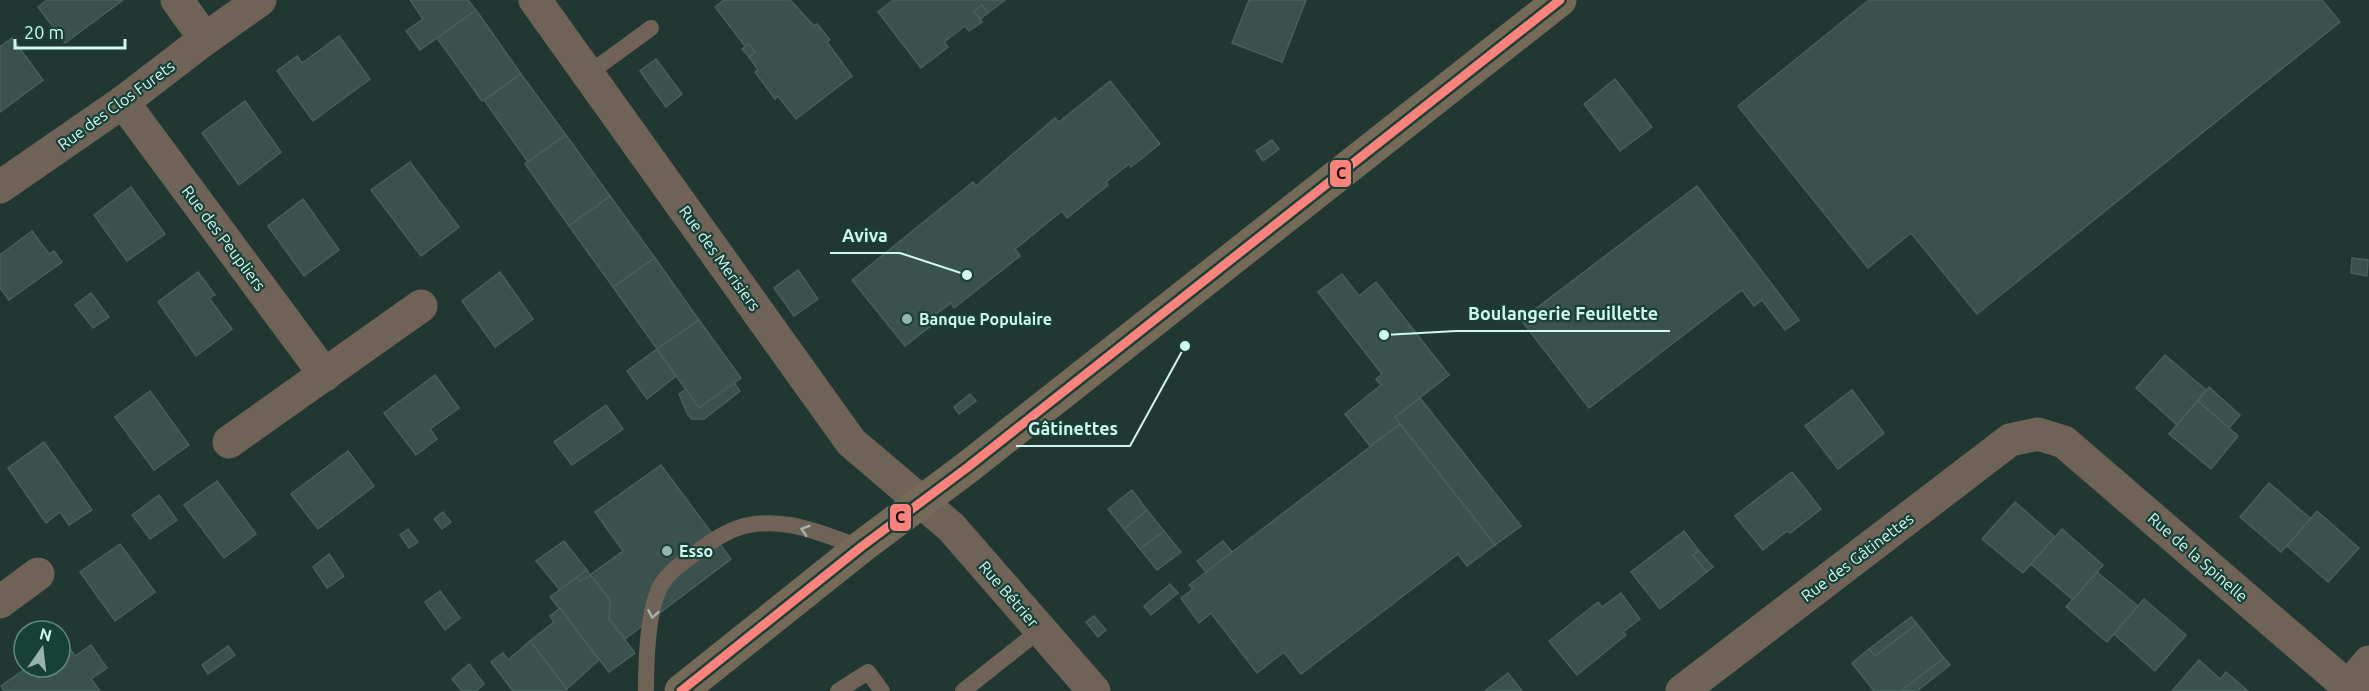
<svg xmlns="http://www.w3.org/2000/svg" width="2369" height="691" font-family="Ubuntu,sans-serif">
<rect width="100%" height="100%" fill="#203732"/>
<g fill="#3a514d" stroke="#46615b" stroke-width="1.5">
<polygon points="47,0 123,0 65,43 38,7"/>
<polygon points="410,0 468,0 476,10 420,50 406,31 423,19"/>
<polygon points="724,0 790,0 814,26 817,24 830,40 827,42 852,76 796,119 778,96 775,99 755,72 758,70 749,57 755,52 749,44 745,46 715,7"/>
<polygon points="893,0 1005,0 988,13 982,5 974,11 982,22 969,31 965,26 944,42 948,47 921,68 878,12"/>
<polygon points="1249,0 1306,0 1282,62 1232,43"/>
<polygon points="1869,0 2322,0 2340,22 1977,314 1911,233 1868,268 1738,106"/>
<polygon points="982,5 988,13 980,19 974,11"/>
<polygon points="476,10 521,74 482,101 437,38"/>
<polygon points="339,36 370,79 313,121 277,71 297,56 302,63"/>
<polygon points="12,38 43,80 0,112 0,47"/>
<polygon points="749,44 755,52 749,57 742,49"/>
<polygon points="656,59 682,94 666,107 640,71"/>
<polygon points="521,74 566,135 528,162 484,100"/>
<polygon points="1615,79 1652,127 1620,151 1584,104"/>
<polygon points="1110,81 1160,144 1131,167 1129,164 1106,182 1108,185 1067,218 1062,211 1015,249 1020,256 954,308 951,303 928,320 932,325 905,346 852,280 973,182 976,186 1055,118 1059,122"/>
<polygon points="245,101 281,152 239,185 202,133"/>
<polygon points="566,135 610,196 569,226 525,164"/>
<polygon points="1272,140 1279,149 1263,161 1256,151"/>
<polygon points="410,162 459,227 421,256 371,190"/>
<polygon points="1697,186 1799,320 1785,330 1762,300 1754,306 1742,290 1589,408 1521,320"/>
<polygon points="131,187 165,234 127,261 94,215"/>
<polygon points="610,196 655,258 613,287 569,226"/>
<polygon points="303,199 339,250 304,276 268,226"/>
<polygon points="32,231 49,254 54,251 62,262 9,300 0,288 0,255"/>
<polygon points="655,258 699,320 657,349 613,287"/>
<polygon points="2352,258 2368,260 2367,276 2351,273"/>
<polygon points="798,270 818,299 794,316 774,288"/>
<polygon points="198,272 215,295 209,298 232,329 196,356 158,302"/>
<polygon points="500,272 533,319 495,347 462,301"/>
<polygon points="1342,274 1359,296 1376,282 1449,375 1395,417 1400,424 1370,446 1345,414 1381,385 1376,379 1382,374 1318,292"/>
<polygon points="91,293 109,317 93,328 75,305"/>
<polygon points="699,320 741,378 699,408 657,349"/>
<polygon points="657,349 676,376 647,399 627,371"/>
<polygon points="2165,355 2206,390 2177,425 2136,388"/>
<polygon points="435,375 459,408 430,429 437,439 416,455 384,413"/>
<polygon points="734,383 740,391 704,419 692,419 688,415 679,394 686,389 699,408"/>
<polygon points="2209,387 2240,415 2229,428 2198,401"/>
<polygon points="1852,390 1884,433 1838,469 1805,426"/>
<polygon points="150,391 189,445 154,470 115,417"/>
<polygon points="970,394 976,401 959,414 954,407"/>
<polygon points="1420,398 1521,526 1495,545 1395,417"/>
<polygon points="2198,401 2238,436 2211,469 2169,434"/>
<polygon points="606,405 623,429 572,465 554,442"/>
<polygon points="1400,424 1495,545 1467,566 1458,554 1301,674 1284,652 1257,673 1211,613 1199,623 1181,598 1193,589 1189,585"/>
<polygon points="44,442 92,510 69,525 60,512 46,523 8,468"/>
<polygon points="348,451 374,486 318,529 291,494"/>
<polygon points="661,465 731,559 625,639 609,619 610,600 590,575 623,551 595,512"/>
<polygon points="1792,472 1821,509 1790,533 1787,531 1763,550 1735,516"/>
<polygon points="217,481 256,534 224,558 184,505"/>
<polygon points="2269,483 2311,519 2281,552 2240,517"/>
<polygon points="1132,490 1147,510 1124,529 1108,509"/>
<polygon points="159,495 177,520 150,539 132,515"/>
<polygon points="2015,502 2055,537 2023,573 1982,539"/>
<polygon points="1147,510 1164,531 1140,549 1124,529"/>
<polygon points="2317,511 2359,548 2328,582 2287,546"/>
<polygon points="443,512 451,522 442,529 434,519"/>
<polygon points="408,529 418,542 409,548 400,535"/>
<polygon points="2062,529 2103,565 2073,600 2031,564"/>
<polygon points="1164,531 1181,552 1157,570 1140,549"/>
<polygon points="1684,531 1699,551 1693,555 1707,572 1660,609 1631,572"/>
<polygon points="564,541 587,570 560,590 536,561"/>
<polygon points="1223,541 1232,552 1206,572 1197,561"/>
<polygon points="120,544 155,592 115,621 80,572"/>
<polygon points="1699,551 1713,567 1707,572 1693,555"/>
<polygon points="329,554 344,576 327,588 313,567"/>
<polygon points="587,570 590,575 580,582 577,577"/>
<polygon points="2097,572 2138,606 2107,642 2066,607"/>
<polygon points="590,575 610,600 609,619 635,653 609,672 550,597 577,577 580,582"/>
<polygon points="1170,584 1178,593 1151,615 1144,606"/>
<polygon points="440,591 460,618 445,630 425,602"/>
<polygon points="1621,593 1640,619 1623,632 1626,635 1577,675 1549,641 1598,602 1602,607"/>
<polygon points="2144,599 2186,635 2155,671 2114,634"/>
<polygon points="560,608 599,660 567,689 530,641 554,622 550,616"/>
<polygon points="1094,616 1106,630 1098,637 1086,622"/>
<polygon points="1911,617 1917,624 1875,656 1869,649"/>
<polygon points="1917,624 1944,658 1903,691 1874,691 1852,663 1869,649 1875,656"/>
<polygon points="530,641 567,689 565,691 513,691 491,662 503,653 508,660"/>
<polygon points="65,642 75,656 91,645 107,668 91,679 100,691 4,691 1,686 28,667 60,667 60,645"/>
<polygon points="228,646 235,655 208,674 202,665"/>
<polygon points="1944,658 1950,665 1917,691 1902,690"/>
<polygon points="2199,660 2220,679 2226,672 2248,691 2172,691"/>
<polygon points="469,664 484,684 476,691 462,691 452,679"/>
<polygon points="1508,673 1522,691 1485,691"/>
</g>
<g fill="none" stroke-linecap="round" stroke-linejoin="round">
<g stroke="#6f6357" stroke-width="16">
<polyline points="588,74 651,28"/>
<path d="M646,691C646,662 647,612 660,587C667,574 678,566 689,558C723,531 746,518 790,525C814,529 838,540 861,547"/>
<polyline points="838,691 868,672 882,691"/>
<polyline points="963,691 1040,630"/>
</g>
<g stroke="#6f6357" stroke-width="33">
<polyline points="177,0 205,39"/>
<polyline points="535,0 851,442 951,527 1094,691"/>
<polyline points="123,102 325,375"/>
<polyline points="0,187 123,102 205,39 260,0"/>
<polyline points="229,442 421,306"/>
<polyline points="0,602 38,574"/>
<polyline points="2348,687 2369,662"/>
<polyline points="1682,691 2010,440 2038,434 2064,442 2353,691"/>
</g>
<polyline stroke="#756957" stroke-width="33" points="681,691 861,547 968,467 1560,0"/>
<defs>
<polyline id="bus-1" points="681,691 861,547 968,467 1560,0"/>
</defs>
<use href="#bus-1" stroke="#174037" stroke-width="14"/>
<use href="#bus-1" stroke="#fc827b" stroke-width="9"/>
</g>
<defs><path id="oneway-chevron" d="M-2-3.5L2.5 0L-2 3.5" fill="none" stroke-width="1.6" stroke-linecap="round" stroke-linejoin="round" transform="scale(1.5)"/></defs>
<g stroke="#a5b4aa">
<use href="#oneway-chevron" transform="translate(805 530) rotate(-163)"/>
<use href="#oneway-chevron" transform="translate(653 614) rotate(100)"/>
</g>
<g fill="#94b4ac" stroke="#174037" stroke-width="2">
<circle cx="907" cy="319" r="6"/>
<circle cx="667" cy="551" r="6"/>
</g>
<g text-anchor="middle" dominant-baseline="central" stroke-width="4.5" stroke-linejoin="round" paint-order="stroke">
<g font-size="16" fill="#d2f7ee" stroke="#174037">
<text transform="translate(116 105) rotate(-36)">Rue des Clos Furets</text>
<text transform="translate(224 238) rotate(53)">Rue des Peupliers</text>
<text transform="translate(720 258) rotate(54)">Rue des Merisiers</text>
<text transform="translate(1857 557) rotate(-37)">Rue des Gâtinettes</text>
<text transform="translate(2198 557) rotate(41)">Rue de la Spinelle</text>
<text transform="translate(1009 594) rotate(49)">Rue Bétrier</text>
</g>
<g font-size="16" font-weight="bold" fill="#d2f7ee" stroke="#174037" text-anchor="start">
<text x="919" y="319">Banque Populaire</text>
<text x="679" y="551">Esso</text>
</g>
</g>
<path fill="none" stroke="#d2f7ee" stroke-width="2" d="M967 275L900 253H830M1384 335L1456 331H1670M1185 346L1130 446H1016"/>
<g fill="#d2f7ee" stroke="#174037" stroke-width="2">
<circle cx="967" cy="275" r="6"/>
<circle cx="1384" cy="335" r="6"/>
<circle cx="1185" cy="346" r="6"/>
</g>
<g font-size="18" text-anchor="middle" font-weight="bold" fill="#d2f7ee" stroke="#174037" stroke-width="4.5" stroke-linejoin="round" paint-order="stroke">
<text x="865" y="242">Aviva</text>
<text x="1563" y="320">Boulangerie Feuillette</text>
<text x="1073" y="435">Gâtinettes</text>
</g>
<g stroke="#174037" stroke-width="2">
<rect x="1329" y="159" width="23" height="29" rx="6" fill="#fc827b"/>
<rect x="889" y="503" width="23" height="29" rx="6" fill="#fc827b"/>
</g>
<g font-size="16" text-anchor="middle" font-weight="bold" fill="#111">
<text x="1341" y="179">C</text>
<text x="900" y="523">C</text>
</g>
<g transform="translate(42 649) rotate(14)"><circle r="28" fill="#174037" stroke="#628980" stroke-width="1.5"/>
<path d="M0-4.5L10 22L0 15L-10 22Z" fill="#94b4ac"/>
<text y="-9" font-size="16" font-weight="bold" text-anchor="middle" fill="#d2f7ee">N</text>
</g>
<path d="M15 39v9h110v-9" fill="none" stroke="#d2f7ee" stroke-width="3"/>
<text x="24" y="39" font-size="18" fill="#d2f7ee" stroke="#174037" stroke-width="4.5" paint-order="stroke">20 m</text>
</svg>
